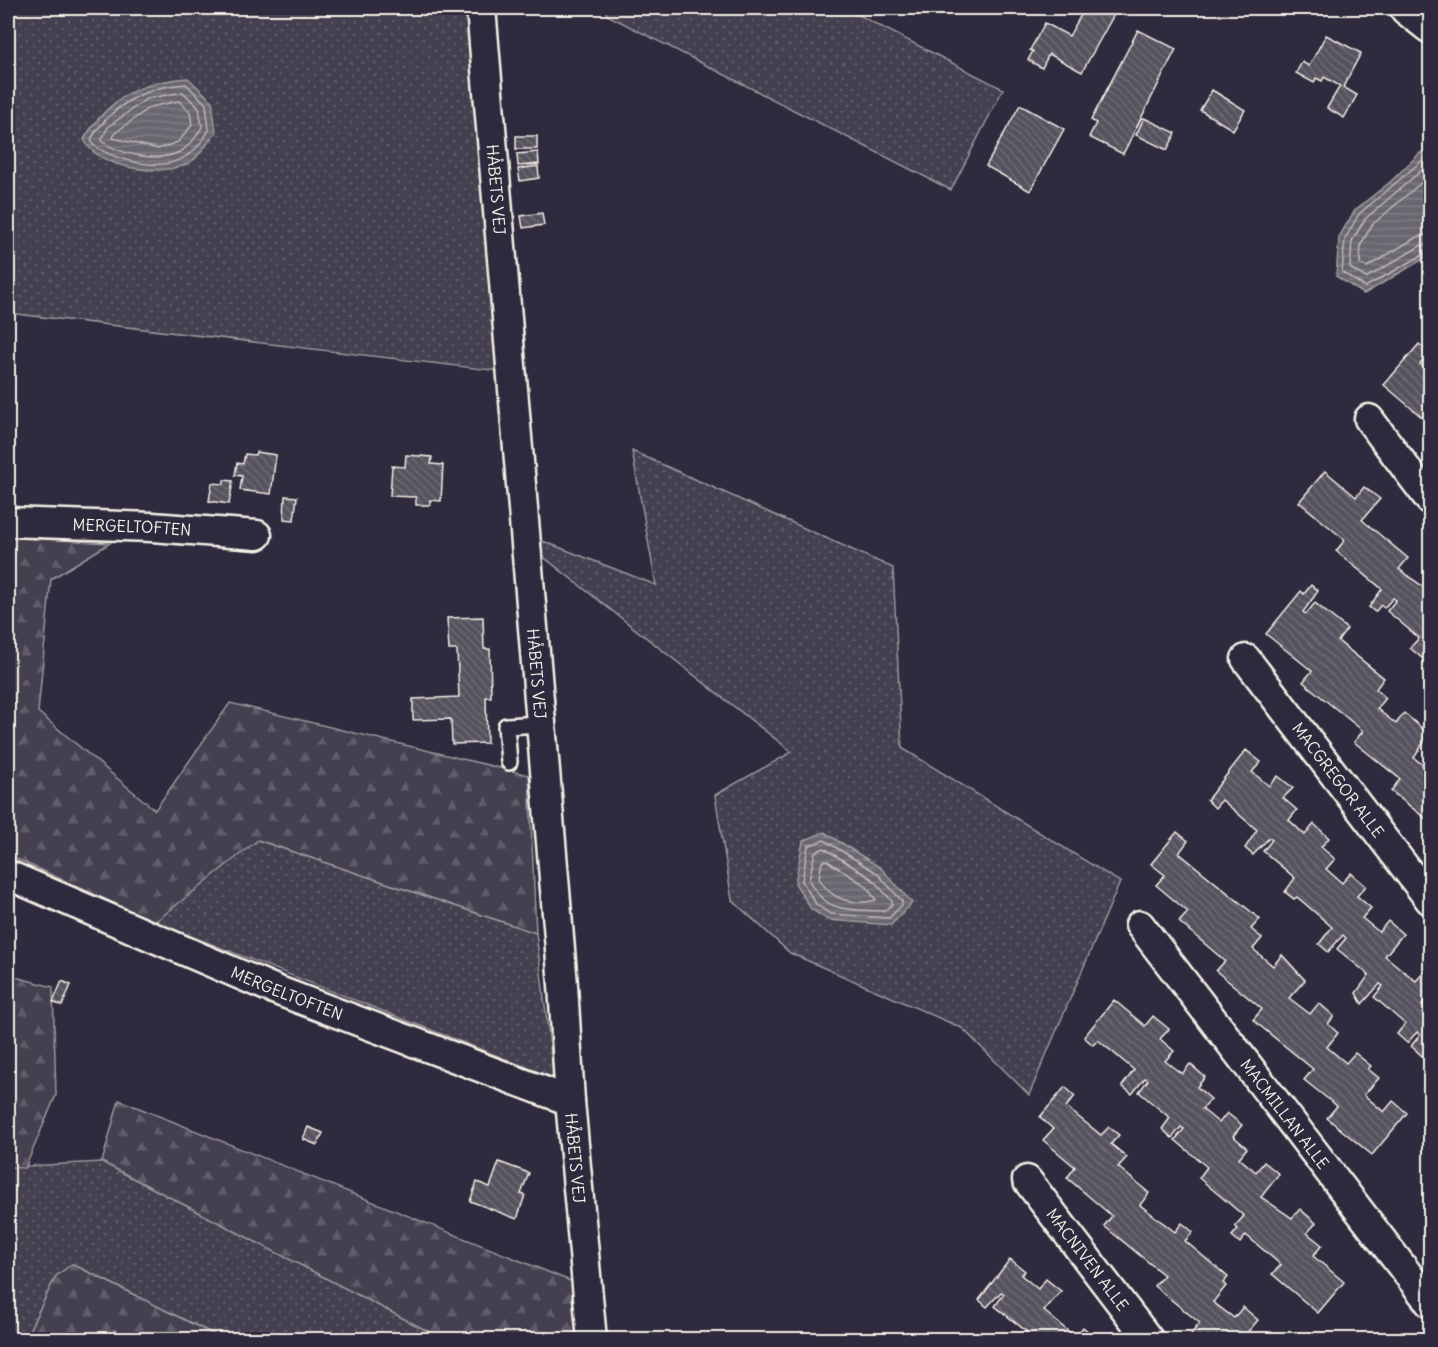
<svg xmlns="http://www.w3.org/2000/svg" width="1438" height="1347" font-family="Delius,sans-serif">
<defs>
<pattern id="grass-dots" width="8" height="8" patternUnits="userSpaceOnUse" patternTransform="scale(1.5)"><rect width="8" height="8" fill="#454050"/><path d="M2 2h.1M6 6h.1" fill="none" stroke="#605c69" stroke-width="1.8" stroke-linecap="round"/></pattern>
<pattern id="forest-firs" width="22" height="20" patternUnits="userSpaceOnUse" patternTransform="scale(1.5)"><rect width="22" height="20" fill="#454050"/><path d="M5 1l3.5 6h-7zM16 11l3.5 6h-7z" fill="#605c69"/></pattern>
<pattern id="water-rules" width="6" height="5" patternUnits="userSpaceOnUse" patternTransform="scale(1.5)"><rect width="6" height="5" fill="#6a6670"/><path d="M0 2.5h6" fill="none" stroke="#807c84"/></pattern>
<pattern id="building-back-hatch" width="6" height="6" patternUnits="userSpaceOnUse" patternTransform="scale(1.5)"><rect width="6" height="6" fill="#56525f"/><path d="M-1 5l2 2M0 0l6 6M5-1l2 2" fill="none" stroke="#6f6b76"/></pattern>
</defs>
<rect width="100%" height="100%" fill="#2f2a3d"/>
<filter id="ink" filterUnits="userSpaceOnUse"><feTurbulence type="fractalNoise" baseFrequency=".0167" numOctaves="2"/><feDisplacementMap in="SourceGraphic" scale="12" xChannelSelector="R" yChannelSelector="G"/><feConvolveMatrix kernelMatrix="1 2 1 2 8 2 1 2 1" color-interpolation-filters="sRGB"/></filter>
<g filter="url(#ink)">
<g fill="url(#grass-dots)" stroke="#9c989c" stroke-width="1.5">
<polygon points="8,8 475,8 499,371 8,313"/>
<polygon points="605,8 845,8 1003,89 951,190 607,15"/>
<polygon points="632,451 893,568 902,748 1120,882 1029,1095 962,1028 790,953 732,900 715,795 792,752 541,555 540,540 656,585"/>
<polygon points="257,840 536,933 554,1078 155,922"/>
<polygon points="102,1162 443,1339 223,1339 73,1264 56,1276 25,1339 8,1339 8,1167"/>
</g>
<g fill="url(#forest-firs)" stroke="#9c989c" stroke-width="1.5">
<polygon points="8,537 110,543 51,579 38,712 155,810 230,703 529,775 536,933 258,840 155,922 8,855"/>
<polygon points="8,975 53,987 56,1095 25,1168 8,1167"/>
<polygon points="119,1100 573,1282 578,1339 443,1339 102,1162"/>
<polygon points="72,1264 223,1339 133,1339 114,1330 108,1339 25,1339 56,1276"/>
</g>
<g fill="url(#water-rules)" stroke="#a19ea0" stroke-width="1.5">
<path d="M188,78L212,101L216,133C208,141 201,154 192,161C166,179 96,169 84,139C110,97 140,82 188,78Z"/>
<polygon points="1430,148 1430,255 1364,294 1336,276 1339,237 1355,210 1390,182 1420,153"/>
<polygon points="824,832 881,868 912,903 891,925 828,920 811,909 795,883 803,841"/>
</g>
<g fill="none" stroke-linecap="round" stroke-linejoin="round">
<g stroke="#bdb9b8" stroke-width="1.5">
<path d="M186,84L206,104L209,130C205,138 196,150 188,155C162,174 117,161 93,145L91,139C112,105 146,86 186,84Z"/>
<path d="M183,92L199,108L202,127C198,134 190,145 183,150C161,164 121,155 101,141L108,127L146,99Z"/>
<polygon points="179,101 190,112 192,125 178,142 158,149 113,138 115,133 150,107"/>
<polyline points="1430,154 1359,214 1345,239 1342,272 1365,287 1430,251"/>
<polyline points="1430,163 1365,219 1352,241 1350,268 1366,278 1422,245 1430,243"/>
<polyline points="1430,175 1372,225 1361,244 1360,264 1367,267 1417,237 1430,234"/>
<polygon points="824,840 877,873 902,901 902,905 889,918 830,914 816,904 802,881 808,846"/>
<path d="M824,848L872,879L892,901V905L884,911C851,909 826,915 809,880L815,852Z"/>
<path d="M826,860L866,886L876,900C853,906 830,900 819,878L822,862Z"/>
</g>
</g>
<g fill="url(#building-back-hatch)" stroke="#f4f1e8" stroke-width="1.5">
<polygon points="1085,8 1117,9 1082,72 1049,54 1042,68 1028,60 1033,51 1030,50 1045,23 1069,36"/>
<polygon points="1138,30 1176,49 1123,154 1089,137 1096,123 1091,120"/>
<polygon points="1326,35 1361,53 1343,87 1357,95 1344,118 1327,108 1340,86 1324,77 1322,81 1316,78 1314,83 1296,73 1302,62 1309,66"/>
<polygon points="1212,90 1245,110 1233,130 1200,110"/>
<polygon points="1020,105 1064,129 1030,191 986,166"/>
<polygon points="1144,118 1176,133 1167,150 1136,135"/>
<rect x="516" y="136" width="21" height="13"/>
<polygon points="538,152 539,164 518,166 517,154"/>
<polygon points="538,166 539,178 520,181 518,169"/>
<polygon points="542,213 544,225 523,228 521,216"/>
<polygon points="1419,344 1430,353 1420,364 1430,371 1430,441 1422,434 1430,424 1384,385"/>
<polygon points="256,452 276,455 271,494 240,490 242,476 235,475 237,463 243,464 245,454 255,455"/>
<polygon points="406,455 432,457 431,464 443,465 441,501 430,500 430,505 416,505 416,497 390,496 392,466 405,467"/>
<polygon points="1325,471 1356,497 1364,487 1380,499 1362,520 1408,558 1399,569 1430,592 1430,665 1410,648 1419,638 1387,611 1396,600 1393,598 1384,608 1381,605 1375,612 1369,607 1382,589 1336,551 1345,540 1299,502"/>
<polygon points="224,480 233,481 229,504 209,501 212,483 224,484"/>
<polygon points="285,496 297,497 294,520 284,519"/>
<polygon points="1311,585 1318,591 1303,612 1306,614 1315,603 1347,629 1338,641 1384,678 1376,689 1386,698 1377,709 1396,724 1404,713 1429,734 1414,758 1430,770 1430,822 1391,791 1400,779 1354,742 1363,731 1303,682 1312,671 1266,634 1301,591 1304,594"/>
<polygon points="483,617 484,649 490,649 491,697 486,697 487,743 452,744 451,719 413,720 413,699 459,697 457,650 449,650 447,618"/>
<polygon points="1246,750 1261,762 1252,772 1269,786 1278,776 1293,788 1283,798 1297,810 1289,820 1305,835 1314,824 1329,838 1321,847 1335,859 1326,869 1342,883 1351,873 1366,886 1357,896 1371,908 1362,918 1379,932 1388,921 1403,934 1385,956 1416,981 1425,971 1430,975 1430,994 1422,1005 1430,1012 1430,1063 1411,1046 1420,1035 1417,1032 1407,1043 1397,1034 1405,1024 1374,997 1383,986 1380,984 1362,1004 1356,993 1369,975 1337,949 1346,938 1343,935 1328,952 1319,944 1332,927 1297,897 1294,899 1285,892 1295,878 1263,851 1272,840 1269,838 1253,855 1245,848 1257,830 1222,800 1215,808 1207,800"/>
<polygon points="1177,832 1188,841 1179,853 1260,919 1251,929 1262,938 1253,949 1273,966 1282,955 1305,980 1289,998 1310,1014 1319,1003 1334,1016 1328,1024 1338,1033 1327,1047 1346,1063 1355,1053 1371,1066 1368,1069 1379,1078 1364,1095 1384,1112 1393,1101 1407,1113 1372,1155 1327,1118 1337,1106 1304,1080 1313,1069 1253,1020 1262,1009 1216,971 1225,961 1179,922 1188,912 1156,885 1165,875 1151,864"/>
<polygon points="62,981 71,985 62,1006 53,1002"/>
<polygon points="1114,1000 1145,1026 1153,1016 1169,1029 1160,1039 1174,1051 1165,1061 1182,1074 1190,1064 1205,1077 1197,1087 1211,1099 1202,1109 1219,1123 1227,1113 1242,1125 1233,1136 1247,1148 1239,1158 1256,1172 1264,1162 1279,1174 1261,1197 1292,1218 1300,1209 1316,1223 1307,1233 1322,1245 1313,1256 1344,1282 1318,1313 1272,1274 1281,1265 1246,1235 1240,1243 1232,1236 1238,1229 1235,1226 1244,1216 1199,1178 1207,1167 1175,1140 1184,1129 1181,1127 1172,1138 1162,1129 1170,1118 1139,1092 1148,1080 1145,1078 1132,1094 1122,1086 1134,1070 1098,1040 1093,1045 1084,1037"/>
<polygon points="1065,1087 1075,1096 1066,1107 1101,1135 1109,1127 1119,1135 1111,1144 1127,1157 1118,1167 1149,1193 1140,1205 1175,1232 1182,1223 1193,1232 1185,1241 1228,1277 1223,1283 1226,1286 1213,1302 1234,1318 1243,1307 1258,1320 1241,1340 1197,1340 1191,1334 1200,1323 1154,1286 1164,1275 1104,1226 1112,1216 1067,1178 1075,1167 1043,1140 1053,1129 1040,1117"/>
<polygon points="308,1127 323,1133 317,1145 303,1139"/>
<polygon points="499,1162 529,1173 521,1194 525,1195 517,1219 470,1201 477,1182 490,1187"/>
<polygon points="1010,1259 1025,1271 1021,1275 1038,1289 1046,1279 1061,1291 1044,1311 1075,1337 1083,1327 1098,1340 1021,1340 1027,1332 995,1306 1004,1294 1001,1292 987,1307 979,1300"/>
</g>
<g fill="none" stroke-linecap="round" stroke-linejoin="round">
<defs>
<polyline id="service" points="509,762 506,726 541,724"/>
<g id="minor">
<path id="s1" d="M481,8L563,985L570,1101L592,1340"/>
<polyline points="1369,419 1430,500"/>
<path id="s2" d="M8,522L152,527L257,535"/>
<path id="s3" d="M1246,659L1430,900"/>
<path id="s4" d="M8,875L276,990L570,1101"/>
<path id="s5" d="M1140,925L1430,1303"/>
<path id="s6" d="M1027,1180L1149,1340"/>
</g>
<polyline id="tertiary" points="1407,8 1430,26"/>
</defs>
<use href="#service" stroke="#f4f1e8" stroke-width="20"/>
<use href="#minor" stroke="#f4f1e8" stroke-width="33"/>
<use href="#tertiary" stroke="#f4f1e8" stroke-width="38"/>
<use href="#service" stroke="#2f2a3d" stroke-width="15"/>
<use href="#minor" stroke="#2f2a3d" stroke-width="28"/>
<use href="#tertiary" stroke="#2f2a3d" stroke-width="33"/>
</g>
</g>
<g text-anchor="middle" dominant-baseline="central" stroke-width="4.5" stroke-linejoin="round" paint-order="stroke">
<g font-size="16" fill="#f4f1e8" stroke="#2f2a3d">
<text stroke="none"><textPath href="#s1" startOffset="182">HÅBETS VEJ</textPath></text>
<text stroke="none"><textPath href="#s2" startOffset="124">MERGELTOFTEN</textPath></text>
<text stroke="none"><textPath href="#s1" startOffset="668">HÅBETS VEJ</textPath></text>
<text stroke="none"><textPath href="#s3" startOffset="152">MACGREGOR ALLE</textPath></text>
<text stroke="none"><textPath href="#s4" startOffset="303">MERGELTOFTEN</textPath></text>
<text stroke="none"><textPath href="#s5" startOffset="238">MACMILLAN ALLE</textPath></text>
<text stroke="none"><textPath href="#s1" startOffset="1154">HÅBETS VEJ</textPath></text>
<text stroke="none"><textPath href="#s6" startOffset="100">MACNIVEN ALLE</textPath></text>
</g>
</g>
<rect width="1438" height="1347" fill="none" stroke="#2f2a3d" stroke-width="30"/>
<rect x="15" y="15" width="1408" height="1317" fill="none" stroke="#f4f1e8" stroke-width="2" filter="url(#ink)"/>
</svg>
